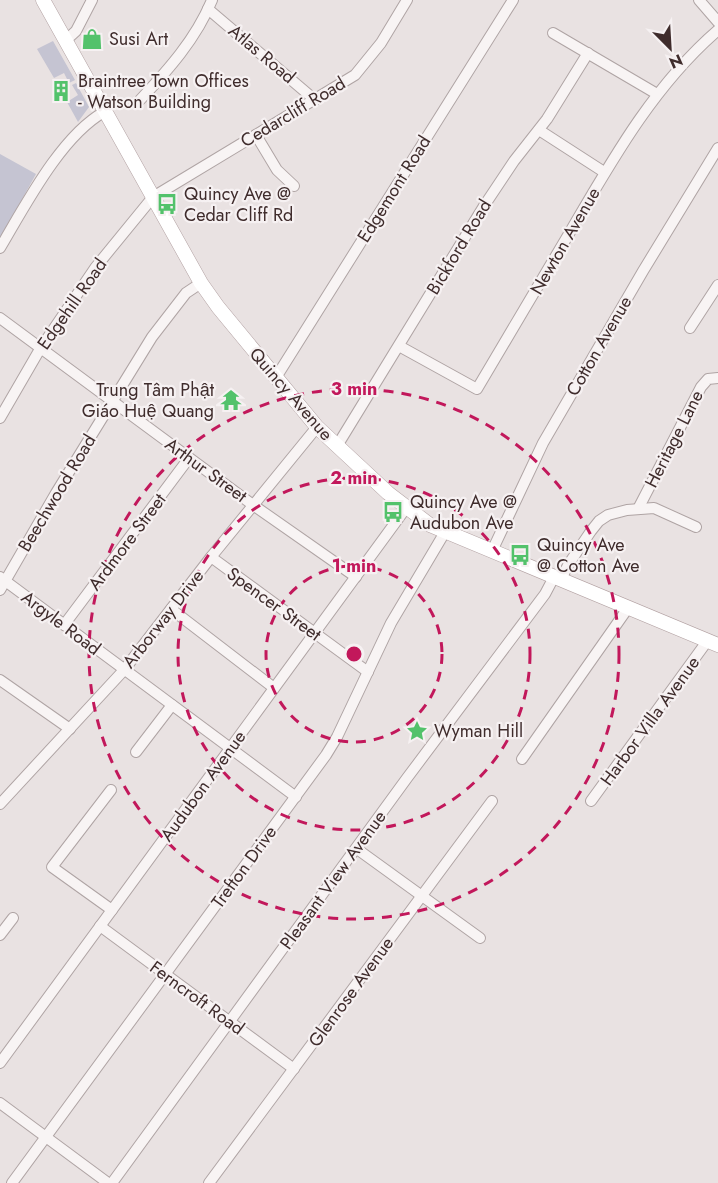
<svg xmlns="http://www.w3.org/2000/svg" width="718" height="1183" font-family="Jost,sans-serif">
<rect width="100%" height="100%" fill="#e9e2e2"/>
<g fill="#c5c4d2">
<polygon points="53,41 75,80 69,83 64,73 54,78 37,49"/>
<polygon points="76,83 89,107 78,122 67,102 78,95 72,85"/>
<polygon points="0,154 36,174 0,239"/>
</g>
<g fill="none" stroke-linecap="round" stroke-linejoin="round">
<defs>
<g id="minor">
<polyline points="699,0 718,22"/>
<polyline points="208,9 315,100"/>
<polyline points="553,33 657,94"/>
<polyline points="65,41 76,31 92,0"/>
<path d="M140,100C168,70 196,39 212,0"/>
<polyline points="539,130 604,172"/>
<polyline points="256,135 277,170 294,186"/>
<path d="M0,248C25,206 61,136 104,112"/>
<polyline points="0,318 253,505 356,577"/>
<polyline points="690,328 718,285"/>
<path d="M399,346L477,389C508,337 539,284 570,232C612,160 654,85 718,30"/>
<polyline points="275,379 513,0"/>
<polyline points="0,418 40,349 95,268 153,197 355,75 381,43 407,0"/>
<polyline points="337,446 484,206 514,161 547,119 588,53"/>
<polyline points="638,509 701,387 708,379 718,378"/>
<polyline points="492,551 543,443 643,271 718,148"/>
<polyline points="211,557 368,672"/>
<polyline points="0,577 296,797"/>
<polyline points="561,580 568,565 591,531 599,521 608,515 627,510 654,508 696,527"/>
<polyline points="0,590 56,493 152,337 186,293 201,283"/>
<polyline points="171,609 274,688"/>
<polyline points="64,625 189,458"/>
<polyline points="0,680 70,729"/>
<polyline points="136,752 172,705"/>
<polyline points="522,759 628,608"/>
<polyline points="111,790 52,867 112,910"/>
<polyline points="591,801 708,640"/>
<polyline points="0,804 124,670 211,557 317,427"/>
<polyline points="357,849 480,938"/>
<polyline points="100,926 294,1069"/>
<polyline points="0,935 13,918"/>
<polyline points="0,1063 406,508"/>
<polyline points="0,1103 108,1183"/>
<polyline points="12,1183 326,755 337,737 391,623 445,532"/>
<polyline points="112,1183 407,778 545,594 554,577"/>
<polyline points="209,1183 492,801"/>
</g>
<polyline id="major" points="43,0 201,283 218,307 317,427 388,493 430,525 718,645"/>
</defs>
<use href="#minor" stroke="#afa4a4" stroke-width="12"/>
<use href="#major" stroke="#b3a2a3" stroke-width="15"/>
<use href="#minor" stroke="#f8f4f4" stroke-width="10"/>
<use href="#major" stroke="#fff" stroke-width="14"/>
</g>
<g fill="none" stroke="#c2185b" stroke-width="3" stroke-dasharray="10 8">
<circle cx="354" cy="654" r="88"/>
<circle cx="354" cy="654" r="176"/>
<circle cx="354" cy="654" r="265"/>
</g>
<defs>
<symbol id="shop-bare" viewBox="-9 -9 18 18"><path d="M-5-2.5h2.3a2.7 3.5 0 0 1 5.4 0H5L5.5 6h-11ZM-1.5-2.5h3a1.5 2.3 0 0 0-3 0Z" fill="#53c26b" stroke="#f6f1f2" stroke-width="2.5" paint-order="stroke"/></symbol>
<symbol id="building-bare" viewBox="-9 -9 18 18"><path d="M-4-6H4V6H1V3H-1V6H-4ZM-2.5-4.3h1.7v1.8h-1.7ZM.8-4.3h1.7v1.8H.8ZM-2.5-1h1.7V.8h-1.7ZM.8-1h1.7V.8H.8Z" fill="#53c26b" stroke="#f6f1f2" stroke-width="2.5" paint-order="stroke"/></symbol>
<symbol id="bus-bare" viewBox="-9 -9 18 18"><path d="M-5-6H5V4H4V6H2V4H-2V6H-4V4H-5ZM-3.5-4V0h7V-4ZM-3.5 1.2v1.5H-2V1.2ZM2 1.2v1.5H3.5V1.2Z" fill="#53c26b" stroke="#f6f1f2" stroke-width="2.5" paint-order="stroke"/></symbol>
<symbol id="temple-bare" viewBox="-9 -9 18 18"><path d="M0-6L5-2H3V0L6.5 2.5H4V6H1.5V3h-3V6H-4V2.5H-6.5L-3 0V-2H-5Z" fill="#53c26b" stroke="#f6f1f2" stroke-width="2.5" paint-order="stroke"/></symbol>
<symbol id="sight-bare" viewBox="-9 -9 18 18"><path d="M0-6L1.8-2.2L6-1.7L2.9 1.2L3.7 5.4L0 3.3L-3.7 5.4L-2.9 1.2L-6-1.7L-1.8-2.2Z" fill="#53c26b" stroke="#f6f1f2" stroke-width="2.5" paint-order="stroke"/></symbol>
</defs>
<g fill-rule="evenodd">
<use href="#shop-bare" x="77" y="24" width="30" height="30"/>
<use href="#building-bare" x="46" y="76" width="30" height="30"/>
<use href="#bus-bare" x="152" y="189" width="30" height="30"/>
<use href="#temple-bare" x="216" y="385" width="30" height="30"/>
<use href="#bus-bare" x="378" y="497" width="30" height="30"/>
<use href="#bus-bare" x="505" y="540" width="30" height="30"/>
<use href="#sight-bare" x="402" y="716" width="30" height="30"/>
</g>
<g text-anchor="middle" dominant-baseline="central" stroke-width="4.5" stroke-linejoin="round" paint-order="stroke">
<g font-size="18" fill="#3f2c2c" stroke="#f6f1f2" text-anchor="start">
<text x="109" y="39">Susi Art</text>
<text x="78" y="81">Braintree Town Offices<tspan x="78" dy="21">- Watson Building</tspan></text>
<text x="184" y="194">Quincy Ave @<tspan x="184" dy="21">Cedar Cliff Rd</tspan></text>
<text x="214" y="390" text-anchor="end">Trung Tâm Phật<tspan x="214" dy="21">Giáo Huệ Quang</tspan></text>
<text x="410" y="502">Quincy Ave @<tspan x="410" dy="21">Audubon Ave</tspan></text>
<text x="537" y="545">Quincy Ave<tspan x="537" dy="21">@ Cotton Ave</tspan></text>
<text x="434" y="731">Wyman Hill</text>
</g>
<g font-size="18" fill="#3f2c2c" stroke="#f6f1f2">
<text transform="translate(262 54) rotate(40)">Atlas Road</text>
<text transform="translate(293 112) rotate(-31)">Cedarcliff Road</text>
<text transform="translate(394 189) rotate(-58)">Edgemont Road</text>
<text transform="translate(565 241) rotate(-60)">Newton Avenue</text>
<text transform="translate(459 247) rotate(-59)">Bickford Road</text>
<text transform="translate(72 304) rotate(-55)">Edgehill Road</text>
<text transform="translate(599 346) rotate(-60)">Cotton Avenue</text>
<text transform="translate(291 394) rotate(49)">Quincy Avenue</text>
<text transform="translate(674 439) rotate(-63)">Heritage Lane</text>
<text transform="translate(206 470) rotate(36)">Arthur Street</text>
<text transform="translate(57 493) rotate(-59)">Beechwood Road</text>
<text transform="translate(127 542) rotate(-53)">Ardmore Street</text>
<text transform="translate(274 604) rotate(36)">Spencer Street</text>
<text transform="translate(163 619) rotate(-52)">Arborway Drive</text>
<text transform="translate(61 623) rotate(37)">Argyle Road</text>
<text transform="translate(650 721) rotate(-54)">Harbor Villa Avenue</text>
<text transform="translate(203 786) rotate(-54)">Audubon Avenue</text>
<text transform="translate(244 867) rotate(-54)">Trefton Drive</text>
<text transform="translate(333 880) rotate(-54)">Pleasant View Avenue</text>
<text transform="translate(351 992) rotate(-54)">Glenrose Avenue</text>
<text transform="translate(197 998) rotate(36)">Ferncroft Road</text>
</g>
</g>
<circle cx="354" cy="654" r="9" fill="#c2185b" stroke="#f6f1f2" stroke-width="3"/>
<g font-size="18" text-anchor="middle" font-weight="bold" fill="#c2185b" stroke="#f6f1f2" stroke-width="4.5" stroke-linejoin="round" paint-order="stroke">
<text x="354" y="395">3 min</text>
<text x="354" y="484">2 min</text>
<text x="354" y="572">1 min</text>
</g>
<g transform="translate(670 48) rotate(156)" stroke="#f6f1f2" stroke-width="4.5" paint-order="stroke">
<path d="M0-4.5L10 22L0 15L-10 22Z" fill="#3f2c2c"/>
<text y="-9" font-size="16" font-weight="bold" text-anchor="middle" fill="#3f2c2c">N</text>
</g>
</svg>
